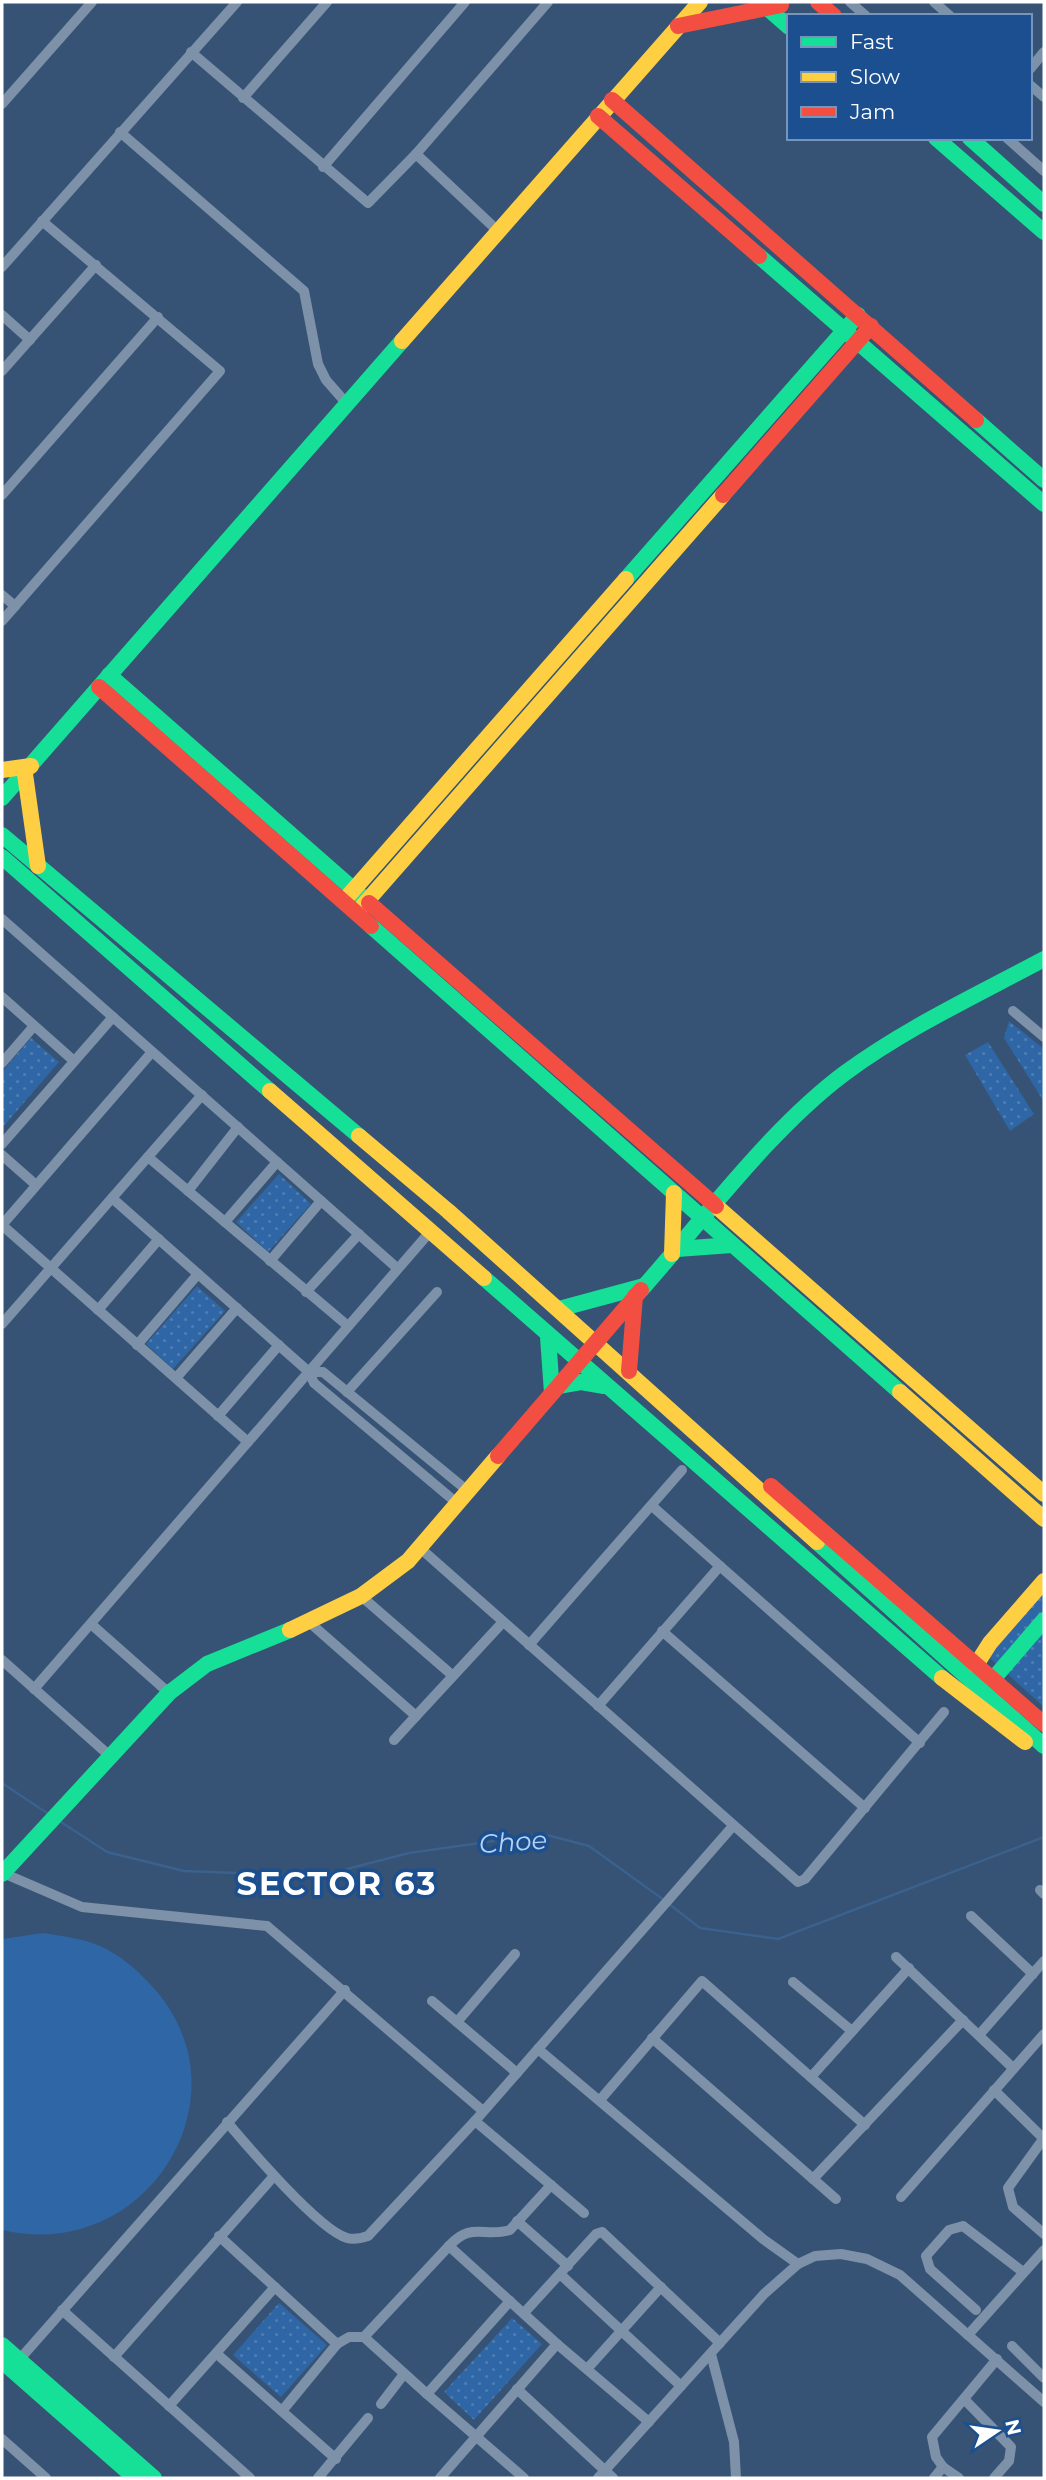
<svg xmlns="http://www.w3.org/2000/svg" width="1046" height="2480" font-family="Montserrat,sans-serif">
<defs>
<pattern id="green-dots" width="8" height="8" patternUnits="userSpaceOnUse" patternTransform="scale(1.75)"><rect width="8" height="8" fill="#2f66a5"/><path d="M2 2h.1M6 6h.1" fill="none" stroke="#4e7db2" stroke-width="1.8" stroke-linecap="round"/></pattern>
</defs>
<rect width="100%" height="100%" fill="#365274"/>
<g fill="url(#green-dots)">
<polygon points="1009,1021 1044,1049 1044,1102 1004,1038"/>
<polygon points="31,1038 59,1062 2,1128 2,1072"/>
<polygon points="988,1042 1034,1114 1010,1131 965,1055"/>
<polygon points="279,1174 311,1204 268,1252 236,1222"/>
<polygon points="197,1286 225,1311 173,1369 146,1344"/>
<polygon points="1044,1581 1044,1707 982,1651"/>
<polygon points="279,2303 327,2345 281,2397 233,2355"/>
<polygon points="512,2318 542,2344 474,2420 444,2392"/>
</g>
<path fill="#2f66a5" d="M43,1933C62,1936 81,1938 100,1946C120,1955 135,1968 150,1984C254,2093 147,2265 2,2230V1939Z"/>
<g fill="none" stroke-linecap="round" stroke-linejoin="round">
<g stroke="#3b618d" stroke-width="2.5">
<polyline points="2,1783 50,1815"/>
<polyline points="58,1820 107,1852 184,1871 320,1876 409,1853 543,1834 589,1846 664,1900"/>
<polyline points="669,1904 700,1928 778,1939 1044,1837"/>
</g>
<g stroke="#7d92a8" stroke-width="10">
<polyline points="850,2 866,16"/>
<polyline points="934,2 950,16"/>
<polyline points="191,52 368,203 416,154 548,2"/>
<polyline points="1030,69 1044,52"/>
<polyline points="1030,85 1044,97"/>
<polyline points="243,98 327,2"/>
<polyline points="2,104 92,2"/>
<polyline points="120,132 304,291 318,364 326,380 347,404"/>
<polyline points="1007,138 1044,171"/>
<polyline points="416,154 499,232"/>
<polyline points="323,167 465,2"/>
<polyline points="2,267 237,2"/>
<polyline points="2,315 30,340"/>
<polyline points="2,371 96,265"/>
<polyline points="2,495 158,317"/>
<polyline points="2,595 15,606"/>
<polyline points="2,621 220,371 42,221"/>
<polyline points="2,919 397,1268"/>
<polyline points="2,997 74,1061"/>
<polyline points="1013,1011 1044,1037"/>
<polyline points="2,1063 34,1026"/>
<polyline points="2,1144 113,1017"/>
<polyline points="2,1155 36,1185"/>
<polyline points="148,1157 348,1326"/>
<polyline points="188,1191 238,1127"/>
<polyline points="112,1198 309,1372 314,1383 458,1504"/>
<polyline points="225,1222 277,1162"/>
<polyline points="2,1225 248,1442"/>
<polyline points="2,1225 152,1052"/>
<polyline points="270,1261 321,1201"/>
<polyline points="306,1292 359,1234"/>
<polyline points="98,1310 159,1239"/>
<polyline points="2,1324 202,1095"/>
<polyline points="137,1345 198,1274"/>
<polyline points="309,1372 323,1372 469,1492"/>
<polyline points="176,1378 237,1308"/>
<polyline points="347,1392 437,1292"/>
<polyline points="218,1416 279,1345"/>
<polyline points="652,1506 920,1743"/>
<polyline points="420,1548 798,1882 805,1879 944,1712"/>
<polyline points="361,1596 452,1675"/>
<polyline points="309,1622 416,1716 503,1622"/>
<polyline points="91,1624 169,1693"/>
<polyline points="662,1631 865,1808"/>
<polyline points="529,1645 682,1470"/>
<polyline points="2,1660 111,1757"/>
<polyline points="34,1689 429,1233"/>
<polyline points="598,1706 720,1566"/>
<polyline points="394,1740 416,1716"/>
<polyline points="3,1873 82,1907 267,1926 483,2111"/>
<polyline points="1040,1890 1044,1894"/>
<polyline points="971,1916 1033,1974"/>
<polyline points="896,1957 1013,2068"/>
<polyline points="793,1982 852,2031"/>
<polyline points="432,2001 517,2073"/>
<polyline points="457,2022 515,1954"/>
<polyline points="979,2035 1044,1961"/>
<polyline points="652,2038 836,2199"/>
<polyline points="538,2049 763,2239 798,2264"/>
<polyline points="811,2077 909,1968"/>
<polyline points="994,2090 1044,2139"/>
<polyline points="600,2100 702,1981 865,2125"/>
<polyline points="475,2121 584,2213"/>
<path d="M227,2122C248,2147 319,2230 347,2238C354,2240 362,2238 368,2236L475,2121L733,1826"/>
<polyline points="1044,2138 1008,2188 1013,2207 1044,2234"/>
<polyline points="813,2179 963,2020"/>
<path d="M551,2185L510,2230C484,2238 472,2221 449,2246L557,2344"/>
<polyline points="901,2197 1044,2034"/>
<polyline points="517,2221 568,2266"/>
<polyline points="219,2236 337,2344"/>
<polyline points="560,2274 681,2386"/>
<polyline points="510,2301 427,2394 524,2478"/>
<polyline points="62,2310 250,2478"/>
<polyline points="976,2310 930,2269 926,2256 949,2230 963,2226 1023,2272"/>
<polyline points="524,2313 596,2234 602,2232 720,2343"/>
<polyline points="968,2335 1044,2250"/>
<polyline points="1012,2346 1044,2378"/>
<polyline points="217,2354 336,2459"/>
<polyline points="711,2354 734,2442 736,2478"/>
<polyline points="114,2357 274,2176"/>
<polyline points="19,2360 345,1990"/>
<polyline points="587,2369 661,2287"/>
<polyline points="517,2389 613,2478"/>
<polyline points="427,2394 364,2337 449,2246"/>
<polyline points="964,2399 1011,2447 1009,2461 994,2478"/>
<polyline points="381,2404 404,2374"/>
<polyline points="169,2406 275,2287"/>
<polyline points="282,2411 337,2344 349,2337 364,2337"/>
<polyline points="2,2439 46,2478"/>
<polyline points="943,2467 959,2478"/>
<polyline points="318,2478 368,2418"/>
<polyline points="440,2478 557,2344 649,2422"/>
<polyline points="598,2478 764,2294 798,2264 815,2256 841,2254 867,2259 900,2275 1044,2402"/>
<polyline points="934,2478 943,2467 936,2457 932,2437 997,2359"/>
</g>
<g stroke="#16e098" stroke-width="16">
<polyline points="766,7 789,27"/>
<polyline points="936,138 1044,232"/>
<polyline points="970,138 1044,204"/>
<polyline points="759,256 1044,504"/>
<polyline points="976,420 1044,480"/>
<polyline points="626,579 858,315"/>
<polyline points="109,675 369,903"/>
<polyline points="2,798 402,341"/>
<polyline points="2,835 359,1136"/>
<polyline points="2,857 270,1091"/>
<polyline points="371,926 900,1392"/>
<polyline points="677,1249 732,1245"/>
<polyline points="484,1278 942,1678"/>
<path d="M641,1290C703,1220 771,1128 845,1073C906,1028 977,995 1044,959"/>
<polyline points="559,1309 644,1286"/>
<polyline points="548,1337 552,1393"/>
<polyline points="558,1386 581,1382 604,1386"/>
<polyline points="817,1542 1044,1746"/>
<polyline points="994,1678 1044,1620"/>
<polyline points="2,1874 169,1693 207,1664 290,1630"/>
<polyline points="2,2345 154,2478"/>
<polyline points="2,2361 135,2478"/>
</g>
<g stroke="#ffcf43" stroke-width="16">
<polyline points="402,341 700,2"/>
<polyline points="2,770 31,766"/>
<polyline points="25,774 38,866"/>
<polyline points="349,895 626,579"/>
<polyline points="360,909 723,495"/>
<polyline points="270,1091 484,1278"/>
<polyline points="359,1136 448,1211 817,1542"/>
<polyline points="716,1206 1044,1494"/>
<polyline points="672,1254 674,1193"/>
<polyline points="900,1392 1044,1519"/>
<polyline points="290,1630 361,1596 408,1561 498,1456"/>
<polyline points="976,1665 990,1643 1044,1581"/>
<polyline points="942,1678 1025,1742"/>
</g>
<g stroke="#f24e42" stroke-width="16">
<polyline points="818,2 834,16"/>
<polyline points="678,26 781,5"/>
<polyline points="612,100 976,420"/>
<polyline points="598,116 759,256"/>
<polyline points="723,495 871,326"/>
<polyline points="99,687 371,926"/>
<polyline points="369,903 716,1206"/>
<polyline points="629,1371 635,1296"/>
<polyline points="498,1456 641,1290"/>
<polyline points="771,1486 1044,1724"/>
</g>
</g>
<g text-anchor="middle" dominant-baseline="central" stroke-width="7" stroke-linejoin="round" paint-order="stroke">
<g font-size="26" font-style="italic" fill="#b5d3f5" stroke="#1b4f8f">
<text transform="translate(513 1842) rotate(-4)">Choe</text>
</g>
<g font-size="32" font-weight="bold" letter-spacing="2" fill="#fff" stroke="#1b4f8f">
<text x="337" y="1883">SECTOR 63</text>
</g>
</g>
<rect width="1046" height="2480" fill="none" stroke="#ffffff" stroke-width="7"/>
<rect x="787" y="14" width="245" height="126" fill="#1b4f8f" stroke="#7695bc" stroke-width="2"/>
<rect x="801" y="37" width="35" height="10" fill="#16e098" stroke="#7695bc" stroke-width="2"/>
<text x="850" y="49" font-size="21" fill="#ffffff">Fast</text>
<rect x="801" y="72" width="35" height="10" fill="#ffcf43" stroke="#7695bc" stroke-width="2"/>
<text x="850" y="84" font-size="21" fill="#ffffff">Slow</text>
<rect x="801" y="107" width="35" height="10" fill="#f24e42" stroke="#7695bc" stroke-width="2"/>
<text x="850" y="119" font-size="21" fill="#ffffff">Jam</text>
<g transform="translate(997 2431) rotate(77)" stroke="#1b4f8f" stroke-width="5" paint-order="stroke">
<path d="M0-5L12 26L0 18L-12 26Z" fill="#ffffff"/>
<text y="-10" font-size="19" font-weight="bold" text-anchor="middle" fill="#ffffff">N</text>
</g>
</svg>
